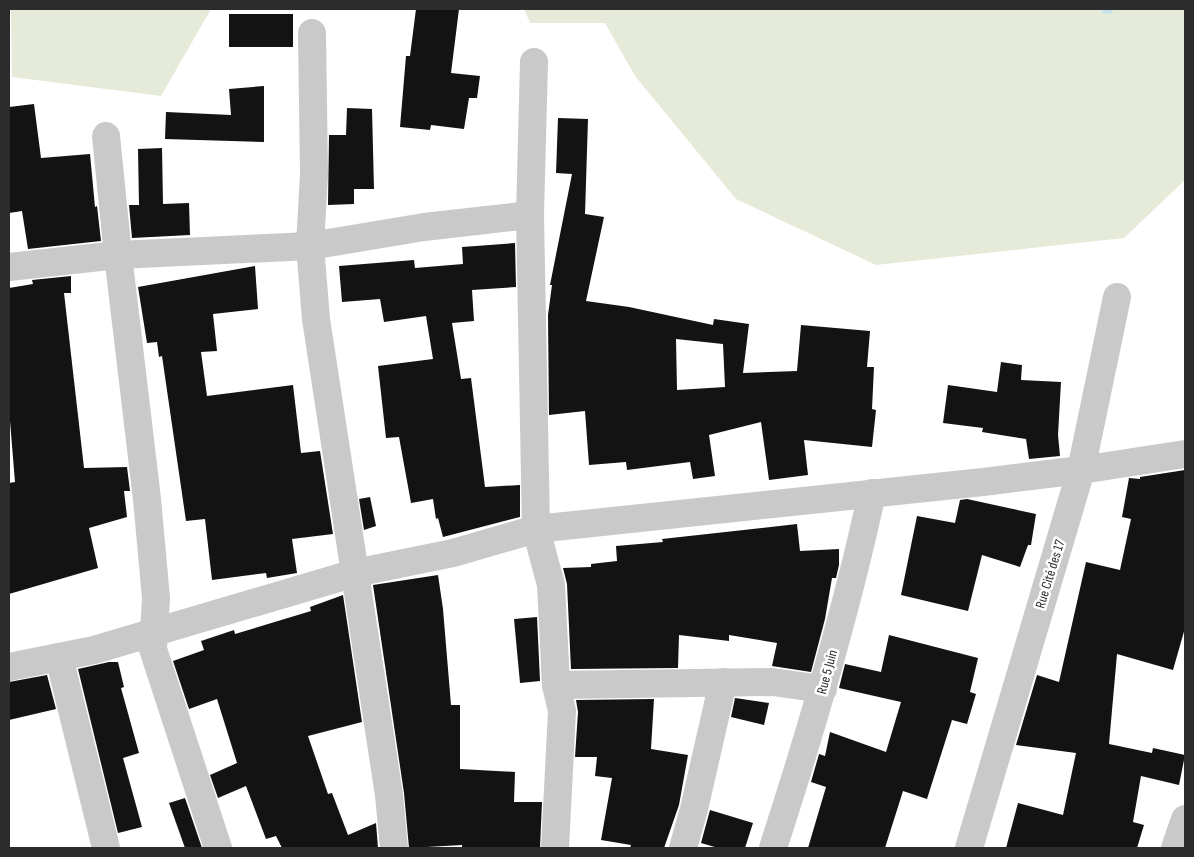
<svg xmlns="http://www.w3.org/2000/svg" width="1194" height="857" font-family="'Sofia Sans Condensed',sans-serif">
<rect width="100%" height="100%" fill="#fff"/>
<g fill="#e5ebd8">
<polygon points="11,9 211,9 161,96 12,77"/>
<polygon points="524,9 1185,9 1185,180 1124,238 876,265 736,199 635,76 605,23 530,23"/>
</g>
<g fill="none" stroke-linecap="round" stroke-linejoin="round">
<polyline stroke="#c3e2eb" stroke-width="9" points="1106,9 1109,9"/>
</g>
<g fill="#131313" fill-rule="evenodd">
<polygon points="416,9 459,9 451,73 480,76 477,98 469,98 464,129 431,125 430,130 400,127 406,56 410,56"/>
<rect x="229" y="14" width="64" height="33"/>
<polygon points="264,86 264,142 165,139 166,112 231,115 229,89"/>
<polygon points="34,104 41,158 90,154 95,207 97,206 101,241 28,249 22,211 9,213 9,107"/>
<polygon points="347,108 372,109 374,189 354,189 354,204 328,205 329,135 346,135"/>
<path d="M558,118L588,119L585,214L604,217L586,301L629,307L713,325L714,319L749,324L743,373L797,371L801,325L870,331L867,367H874L872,409L876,410L872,447L804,440L808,475L769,480L761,422L709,435L715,476L693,479L690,462L627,470L626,462L589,465L585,411L549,415L548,315L552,285H550L572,174L556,173ZM676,339L723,344L725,387L677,390Z"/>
<polygon points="162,148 163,204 189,203 190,235 132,238 129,205 139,205 138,149"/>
<polygon points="515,243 516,287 472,290 474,321 452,323 461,379 471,378 485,487 520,485 520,517 443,537 438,518 436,519 433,499 411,503 399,437 386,438 378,366 433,359 426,316 384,322 380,299 342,302 339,266 414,260 415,268 463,264 462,247"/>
<polygon points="255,266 258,309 213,314 217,351 201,352 207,396 293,385 301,453 320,451 333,534 292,539 297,573 267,578 266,573 212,580 205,519 186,521 162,356 159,357 157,342 147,343 138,287"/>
<polygon points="71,276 71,293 64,293 84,468 127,467 130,491 124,491 127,517 89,528 98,568 9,594 9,483 15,482 9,409 9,288 33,284 32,280"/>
<polygon points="1001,362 1022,365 1021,380 1061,382 1058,435 1060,456 1029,459 1026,439 982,432 983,428 943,423 948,385 997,392"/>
<polygon points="1185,470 1185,628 1173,670 1117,654 1109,744 1152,753 1153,748 1185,755 1179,785 1141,776 1133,822 1144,825 1137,848 1006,848 1018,803 1063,815 1076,753 1016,745 1037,675 1059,682 1086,562 1120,570 1131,519 1122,517 1129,478 1140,479 1140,477"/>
<polygon points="370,497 376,526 364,530 359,499"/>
<polygon points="967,499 1036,514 1031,545 1028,545 1020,567 982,555 968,611 901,595 917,516 955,523 960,500"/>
<polygon points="797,524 800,551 839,549 839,565 836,578 832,578 825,619 811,672 772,666 777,643 729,635 729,641 679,635 678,668 571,669 567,584 563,568 591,567 591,564 617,561 616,546 663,542 662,539"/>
<polygon points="438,575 443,609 451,705 460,705 460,769 515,772 514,802 542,802 540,848 462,848 462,845 409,848 404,793 373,585"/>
<polygon points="343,595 362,722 308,736 328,794 332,793 348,835 376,823 378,848 282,848 276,836 266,839 246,786 218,798 210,775 237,763 217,699 189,709 173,661 204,650 201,641 234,630 235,634 311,611 310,607"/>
<polygon points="537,617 540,681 520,683 514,619"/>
<polygon points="889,635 978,658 970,692 976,694 967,724 952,720 927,799 903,791 885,848 808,848 826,787 811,782 819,754 825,756 830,732 886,752 901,702 839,688 845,664 881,672"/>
<polygon points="109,662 118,662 124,687 121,688 139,753 123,758 142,827 118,833 78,669"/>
<polygon points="47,675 56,709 9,720 9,682"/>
<polygon points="735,698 769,703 764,725 731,717"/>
<polygon points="654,699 651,749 688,755 679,805 664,848 630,848 631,845 601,840 612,778 595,776 597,757 575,757 578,712 576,700"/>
<polygon points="185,798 202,848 185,848 169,803"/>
<polygon points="710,810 753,823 745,848 718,848 701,843"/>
</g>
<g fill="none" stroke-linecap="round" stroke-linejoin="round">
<g stroke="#c9c9c9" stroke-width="28">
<polyline points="312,33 314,174 310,246 316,319 389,795 394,848"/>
<polyline points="534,62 530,215 536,529 551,585 556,685 562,711 555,848"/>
<polyline points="106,136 118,255 147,499 156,598 153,649 218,848"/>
<polyline points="9,267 118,255 310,246 424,227 530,215"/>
<polyline points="59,657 106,848"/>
<polyline points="9,667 94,650 355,573 453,553 536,529 983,482 1081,470 1185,454"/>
<polyline points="556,685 772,682 823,689"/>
<polyline points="683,848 694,809 723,682"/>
<path d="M773,848C811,731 846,614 872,493"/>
<polyline points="969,848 1081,470 1117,297"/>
<polyline points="1175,848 1185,819"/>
</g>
</g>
<g text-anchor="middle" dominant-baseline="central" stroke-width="5" stroke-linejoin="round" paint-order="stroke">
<g font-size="14" fill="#2c2c2c" stroke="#fff">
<text transform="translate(1050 574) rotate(-73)">Rue Cité des 17</text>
<text transform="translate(827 672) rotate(-75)">Rue 5 Juin</text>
</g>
</g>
<rect width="1194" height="857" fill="none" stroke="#2c2c2c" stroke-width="20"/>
</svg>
